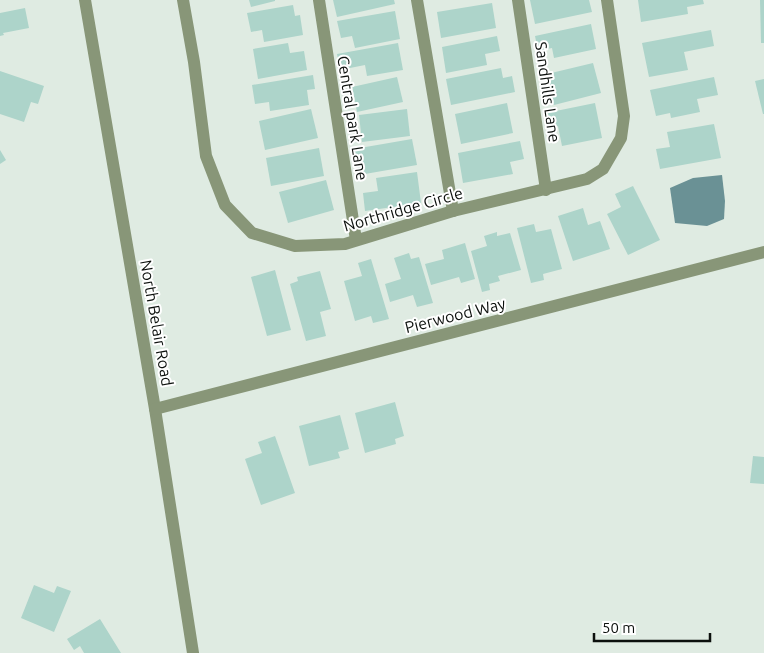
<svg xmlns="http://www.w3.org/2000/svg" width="764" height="653" font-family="Ubuntu,sans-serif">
<rect width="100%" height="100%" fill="#dfebe2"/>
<polygon fill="#6a9195" points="722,175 725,201 724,219 707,226 675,223 670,188 693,178"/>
<g fill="#add4ca">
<polygon points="249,0 275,0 275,1 251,7"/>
<polygon points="333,0 394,0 395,4 337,17"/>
<polygon points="530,0 589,0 592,12 535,24"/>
<polygon points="638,0 703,0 704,4 687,7 688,14 641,22"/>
<polygon points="760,0 764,0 764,43 761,43"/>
<polygon points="492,3 496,28 441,38 437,12"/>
<polygon points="293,5 295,16 300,15 303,35 264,42 262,30 251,32 247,13"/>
<polygon points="25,8 29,28 3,33 4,35 0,36 0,13"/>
<polygon points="395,11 400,39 355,48 352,36 341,38 337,21"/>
<polygon points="591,24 596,49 554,58 552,48 538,51 535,36"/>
<polygon points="711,30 714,46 684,52 688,70 649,77 642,43"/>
<polygon points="497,36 500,51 485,54 487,65 446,73 442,47"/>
<polygon points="288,43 290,53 304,51 307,70 258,79 253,49"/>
<polygon points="398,43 403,70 367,76 365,65 340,70 337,54"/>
<polygon points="593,63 601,93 554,105 547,74"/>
<polygon points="501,68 503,78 512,76 515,92 451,105 446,79"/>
<polygon points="0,71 44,86 38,104 31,102 24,122 0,114"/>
<polygon points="313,75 315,89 307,90 309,105 270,111 269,102 255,104 252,85"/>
<polygon points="397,77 403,102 357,112 352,87"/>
<polygon points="714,77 718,95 697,99 700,112 671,118 670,113 656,116 650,90"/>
<polygon points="764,79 764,114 763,114 755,81"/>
<polygon points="507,103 513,133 461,144 455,114"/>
<polygon points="595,103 602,138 562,146 558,126 548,128 546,113"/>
<polygon points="311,109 318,138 265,150 259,121"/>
<polygon points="407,109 410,136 362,142 359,115"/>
<polygon points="714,124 721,158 660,169 656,149 670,147 667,132"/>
<polygon points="412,139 417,165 359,175 354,149"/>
<polygon points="520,141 524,159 510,162 513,174 463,183 458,153"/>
<polygon points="319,148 324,176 271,186 266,158"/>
<polygon points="0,150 6,160 0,164"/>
<polygon points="417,172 421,203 365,211 363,193 378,191 376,178"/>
<polygon points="326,180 334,210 288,223 279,192"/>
<polygon points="633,186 660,240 628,255 607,214 621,207 615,194"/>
<polygon points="583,208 588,225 600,221 610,249 573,261 558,216"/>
<polygon points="534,224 536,232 551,229 562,269 543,274 544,280 531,283 517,228"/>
<polygon points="497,232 497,236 510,233 521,270 498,276 500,281 489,284 490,290 482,292 471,251 487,246 484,236"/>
<polygon points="465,243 475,279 461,283 459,277 431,285 425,264 444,259 442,250"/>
<polygon points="409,253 411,259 419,257 433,303 417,307 413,295 390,302 385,284 401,279 394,258"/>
<polygon points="371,259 389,319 373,323 371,316 355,321 344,281 362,276 358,263"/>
<polygon points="275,270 291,330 267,336 251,277"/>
<polygon points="320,271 331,309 320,312 326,336 306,341 290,284 298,281 297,277"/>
<polygon points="395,402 404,436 395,439 396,444 365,453 355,413"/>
<polygon points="340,415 349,449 338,452 340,458 309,466 299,426"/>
<polygon points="275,436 295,493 261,505 245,459 262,453 258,442"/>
<polygon points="753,456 764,457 764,484 750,483"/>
<polygon points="34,585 54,593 57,586 71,591 54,632 21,618"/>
<polygon points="100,619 121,653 84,653 80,646 74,650 67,639"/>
</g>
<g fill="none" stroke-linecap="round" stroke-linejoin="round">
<g stroke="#889678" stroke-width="12">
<polyline points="85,0 155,409 193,653"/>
<polyline points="183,0 194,62 206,156 225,205 252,233 295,246 345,244 453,211 587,179 603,169 621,138 624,116 607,0"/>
<polyline points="319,0 356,240"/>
<polyline points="417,0 453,211"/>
<polyline points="518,0 546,190"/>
<polyline points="155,409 764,252"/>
</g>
</g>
<g text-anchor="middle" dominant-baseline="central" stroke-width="4" stroke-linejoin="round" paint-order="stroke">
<g font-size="16" fill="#0c100d" stroke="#fff">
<text transform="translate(548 92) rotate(82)">Sandhills Lane</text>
<text transform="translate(353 118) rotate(81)">Central park Lane</text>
<text transform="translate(403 209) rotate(-16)">Northridge Circle</text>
<text transform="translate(455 315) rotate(-14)">Pierwood Way</text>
<text transform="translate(157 323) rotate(80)">North Belair Road</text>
</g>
</g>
<path d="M594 633v8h116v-8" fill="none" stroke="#0c100d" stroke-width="2.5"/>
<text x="602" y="633" font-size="15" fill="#0c100d" stroke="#ffffff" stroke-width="4" paint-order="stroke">50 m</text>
</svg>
